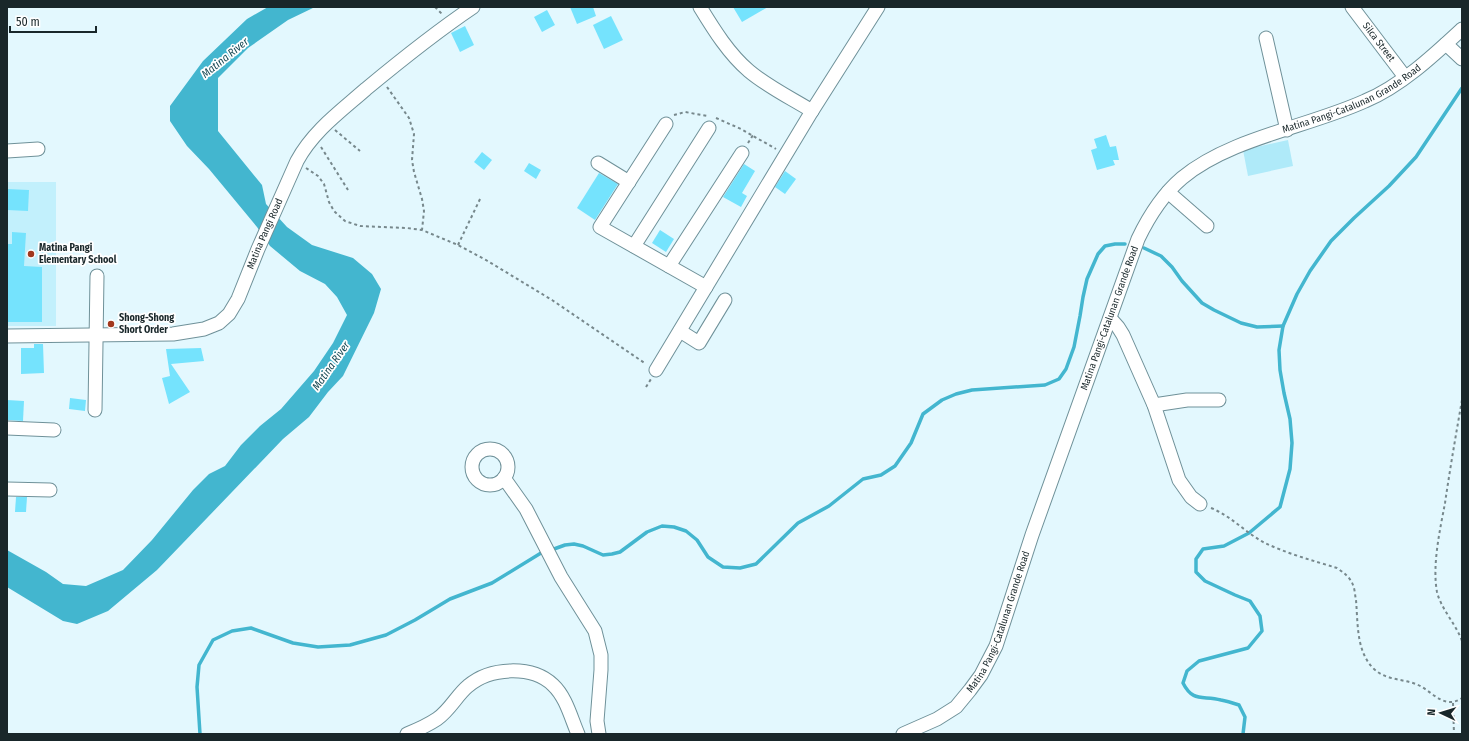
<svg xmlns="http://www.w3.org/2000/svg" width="1469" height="741" font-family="'Fira Sans Condensed',sans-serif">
<rect width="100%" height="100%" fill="#e3f8fe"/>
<rect fill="#c2f0fc" x="7" y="182" width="49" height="144"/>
<polygon fill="#afeaf9" points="1288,140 1293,166 1248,176 1243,150"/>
<polygon fill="#43b6cf" points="268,7 315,7 288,20 248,48 218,78 218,131 262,185 266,204 287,227 312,245 353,258 372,274 381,289 374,313 343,376 328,392 309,417 283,439 157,570 108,611 77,624 63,621 7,587 7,550 46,572 63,584 86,586 123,570 152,540 193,490 209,474 225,466 241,445 260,426 281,409 314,371 333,343 347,315 337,297 325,284 300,271 270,246 257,227 209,169 187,146 170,121 170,106 203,61 247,19"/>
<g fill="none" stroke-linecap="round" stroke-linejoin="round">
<g stroke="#43b6cf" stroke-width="3.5">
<polyline points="1144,248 1161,256 1172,267 1182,281 1202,303 1214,310 1241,323 1257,327 1283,326"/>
<polyline points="554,549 565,545 574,544 583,546 603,555 612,554 620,552 647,532 662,526 674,527 686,531 697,540 708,557 723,567 740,568 756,564 798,523 829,506 863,479 881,475 895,466 911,443 923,414 942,400 956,394 972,390 1045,385 1059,379 1066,369 1074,347 1080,316 1083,297 1087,279 1098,254 1105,246 1115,244 1125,244"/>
<polyline points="200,734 197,687 199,665 213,640 232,631 251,628 293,643 318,647 350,645 386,635 415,620 450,599 492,583 541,553"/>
<path d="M1243,734L1245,717L1239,705C1233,703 1227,701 1221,700C1203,695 1193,703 1183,683L1187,671L1199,661L1248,648L1262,631L1260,616L1250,601L1235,595L1205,581L1196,572V559L1203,549L1224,546L1249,533L1280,507L1290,469L1292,443L1290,419L1284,393L1280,370L1279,350L1283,326L1297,294L1310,271L1331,241L1354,218L1389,186L1416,157L1462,88"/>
</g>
</g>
<g fill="#75e3fd">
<polygon points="570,7 593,7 596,16 577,24"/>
<polygon points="733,7 768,7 742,22"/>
<polygon points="547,10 555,25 542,32 534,17"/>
<polygon points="611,16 623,40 604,49 593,25"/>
<polygon points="465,26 474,45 460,52 451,33"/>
<polygon points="1106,135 1110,147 1116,146 1119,160 1113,160 1115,165 1097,170 1091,150 1097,148 1094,139"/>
<polygon points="482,152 492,160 484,170 474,162"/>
<polygon points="529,163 541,170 536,179 524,171"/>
<polygon points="744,164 755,171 742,193 747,196 741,207 723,197"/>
<polygon points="785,171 796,179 785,194 775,187"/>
<polygon points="599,173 618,184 595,220 577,208"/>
<polygon points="7,189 29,190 28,211 7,210"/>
<polygon points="660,230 674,239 666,252 652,243"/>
<polygon points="12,232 26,233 24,266 42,267 42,322 7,322 8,244 12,244"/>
<polygon points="34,344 43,344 44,373 21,374 21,348 34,348"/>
<polygon points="201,348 204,361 171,364 190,392 169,404 162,378 170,376 166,349"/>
<polygon points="70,398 86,400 85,411 69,409"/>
<polygon points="7,400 24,401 23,421 7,420"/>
<polygon points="16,497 27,497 26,512 15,512"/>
</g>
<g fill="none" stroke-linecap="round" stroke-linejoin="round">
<defs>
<g id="minor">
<path d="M700,7C714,30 729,54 749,71C768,87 791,98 812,111"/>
<path id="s1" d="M1352,7L1405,77"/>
<polyline points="1266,38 1287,130"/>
<polyline points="1446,44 1462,59"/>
<polyline points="666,124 600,227 706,287"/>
<polyline points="7,151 38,149"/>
<polyline points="598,163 629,182"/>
<polyline points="1168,192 1207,226"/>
<polyline points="634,246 709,128"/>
<polyline points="669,266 742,153"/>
<polyline points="1110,318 1118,327 1123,335 1154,405 1179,480 1191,497 1200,504"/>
<polyline points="680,331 699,343 725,300"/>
<path id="s2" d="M7,336L173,334L204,329L219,323L229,314L238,299L258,249L297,161C313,131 341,111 366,89C401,60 436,32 473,7"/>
<polyline points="656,370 812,111 878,7"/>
<polyline points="1154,405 1187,400 1219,400"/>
<polyline points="95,410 97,276"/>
<polyline points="7,428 54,430"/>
<circle cx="490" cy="467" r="18"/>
<polyline points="504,478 526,509 561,577 595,631 601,655 601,670 597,721 599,734"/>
<polyline points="7,489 50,490"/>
<path d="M407,734C417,730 428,725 437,719C450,710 457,695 468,686C490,667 532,665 553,685C566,697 571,718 578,734"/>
<path id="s3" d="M903,734L937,719L956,707L970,690L981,675L996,646L1032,535L1138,239C1149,216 1162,195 1182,178C1230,138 1308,127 1365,101C1401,86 1434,55 1462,29"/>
</g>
</defs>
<use href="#minor" stroke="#6f9199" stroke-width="15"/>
<g stroke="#77888c" stroke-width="2" stroke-dasharray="3 3" stroke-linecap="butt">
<polyline points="435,7 442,14"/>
<polyline points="387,87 409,118 414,134 412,160 414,172 422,199 424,211 422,230"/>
<polyline points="674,115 685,112 708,116"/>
<polyline points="716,118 741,129 776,149"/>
<polyline points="335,130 360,151"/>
<polyline points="748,143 753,135"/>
<polyline points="321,147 348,190"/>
<polyline points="306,168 318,176 324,184 329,202 334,211 345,221 360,226 407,228 422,230 458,245 486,260 552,300 646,364"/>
<polyline points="458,245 481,197"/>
<polyline points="646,387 651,379"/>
<path d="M1462,400C1456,434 1450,469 1445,503C1440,530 1432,565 1437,592C1441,609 1456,624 1462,641"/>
<path d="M1211,508C1231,516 1245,532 1263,542C1285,553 1314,561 1337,568C1344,573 1350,577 1353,585C1355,590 1355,596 1356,600C1358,623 1356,652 1374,669C1388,682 1407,678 1422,687C1435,695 1446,709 1462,698"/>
<polyline points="1453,703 1454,734"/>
</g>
<use href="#minor" stroke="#fff" stroke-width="13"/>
</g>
<g fill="#a1381e" stroke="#fff" stroke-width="1.5">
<circle cx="31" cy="254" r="4"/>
<circle cx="111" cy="324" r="4"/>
</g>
<g text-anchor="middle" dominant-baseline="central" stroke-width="3.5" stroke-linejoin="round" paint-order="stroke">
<g font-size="10" fill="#19272a" stroke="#fff">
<text stroke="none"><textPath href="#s1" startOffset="44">Silca Street</textPath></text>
<text stroke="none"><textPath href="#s3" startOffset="828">Matina Pangi-Catalunan Grande Road</textPath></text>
<text stroke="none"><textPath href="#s2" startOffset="315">Matina Pangi Road</textPath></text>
<text stroke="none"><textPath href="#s3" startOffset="480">Matina Pangi-Catalunan Grande Road</textPath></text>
<text stroke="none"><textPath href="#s3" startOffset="156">Matina Pangi-Catalunan Grande Road</textPath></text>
</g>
<g font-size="10" font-weight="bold" fill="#19272a" stroke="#fff" text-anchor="start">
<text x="39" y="248">Matina Pangi<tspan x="39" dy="12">Elementary School</tspan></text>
<text x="119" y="318">Shong-Shong<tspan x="119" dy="12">Short Order</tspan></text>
</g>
<g font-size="11" font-style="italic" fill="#1a4b56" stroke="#fff">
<text transform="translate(225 58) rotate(-39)">Matina River</text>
<text transform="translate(331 366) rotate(-55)">Matina River</text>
</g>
</g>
<rect width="1469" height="741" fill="none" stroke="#19272a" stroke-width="16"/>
<g transform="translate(1441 713) rotate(274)" stroke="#ffffff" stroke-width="3" paint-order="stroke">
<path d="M0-3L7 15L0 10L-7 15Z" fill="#19272a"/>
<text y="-6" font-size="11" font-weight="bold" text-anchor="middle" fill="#19272a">N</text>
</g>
<path d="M10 26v6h86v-6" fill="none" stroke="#19272a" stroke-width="2"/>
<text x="16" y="26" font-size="12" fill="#19272a" stroke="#ffffff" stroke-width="3" paint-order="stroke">50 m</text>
</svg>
